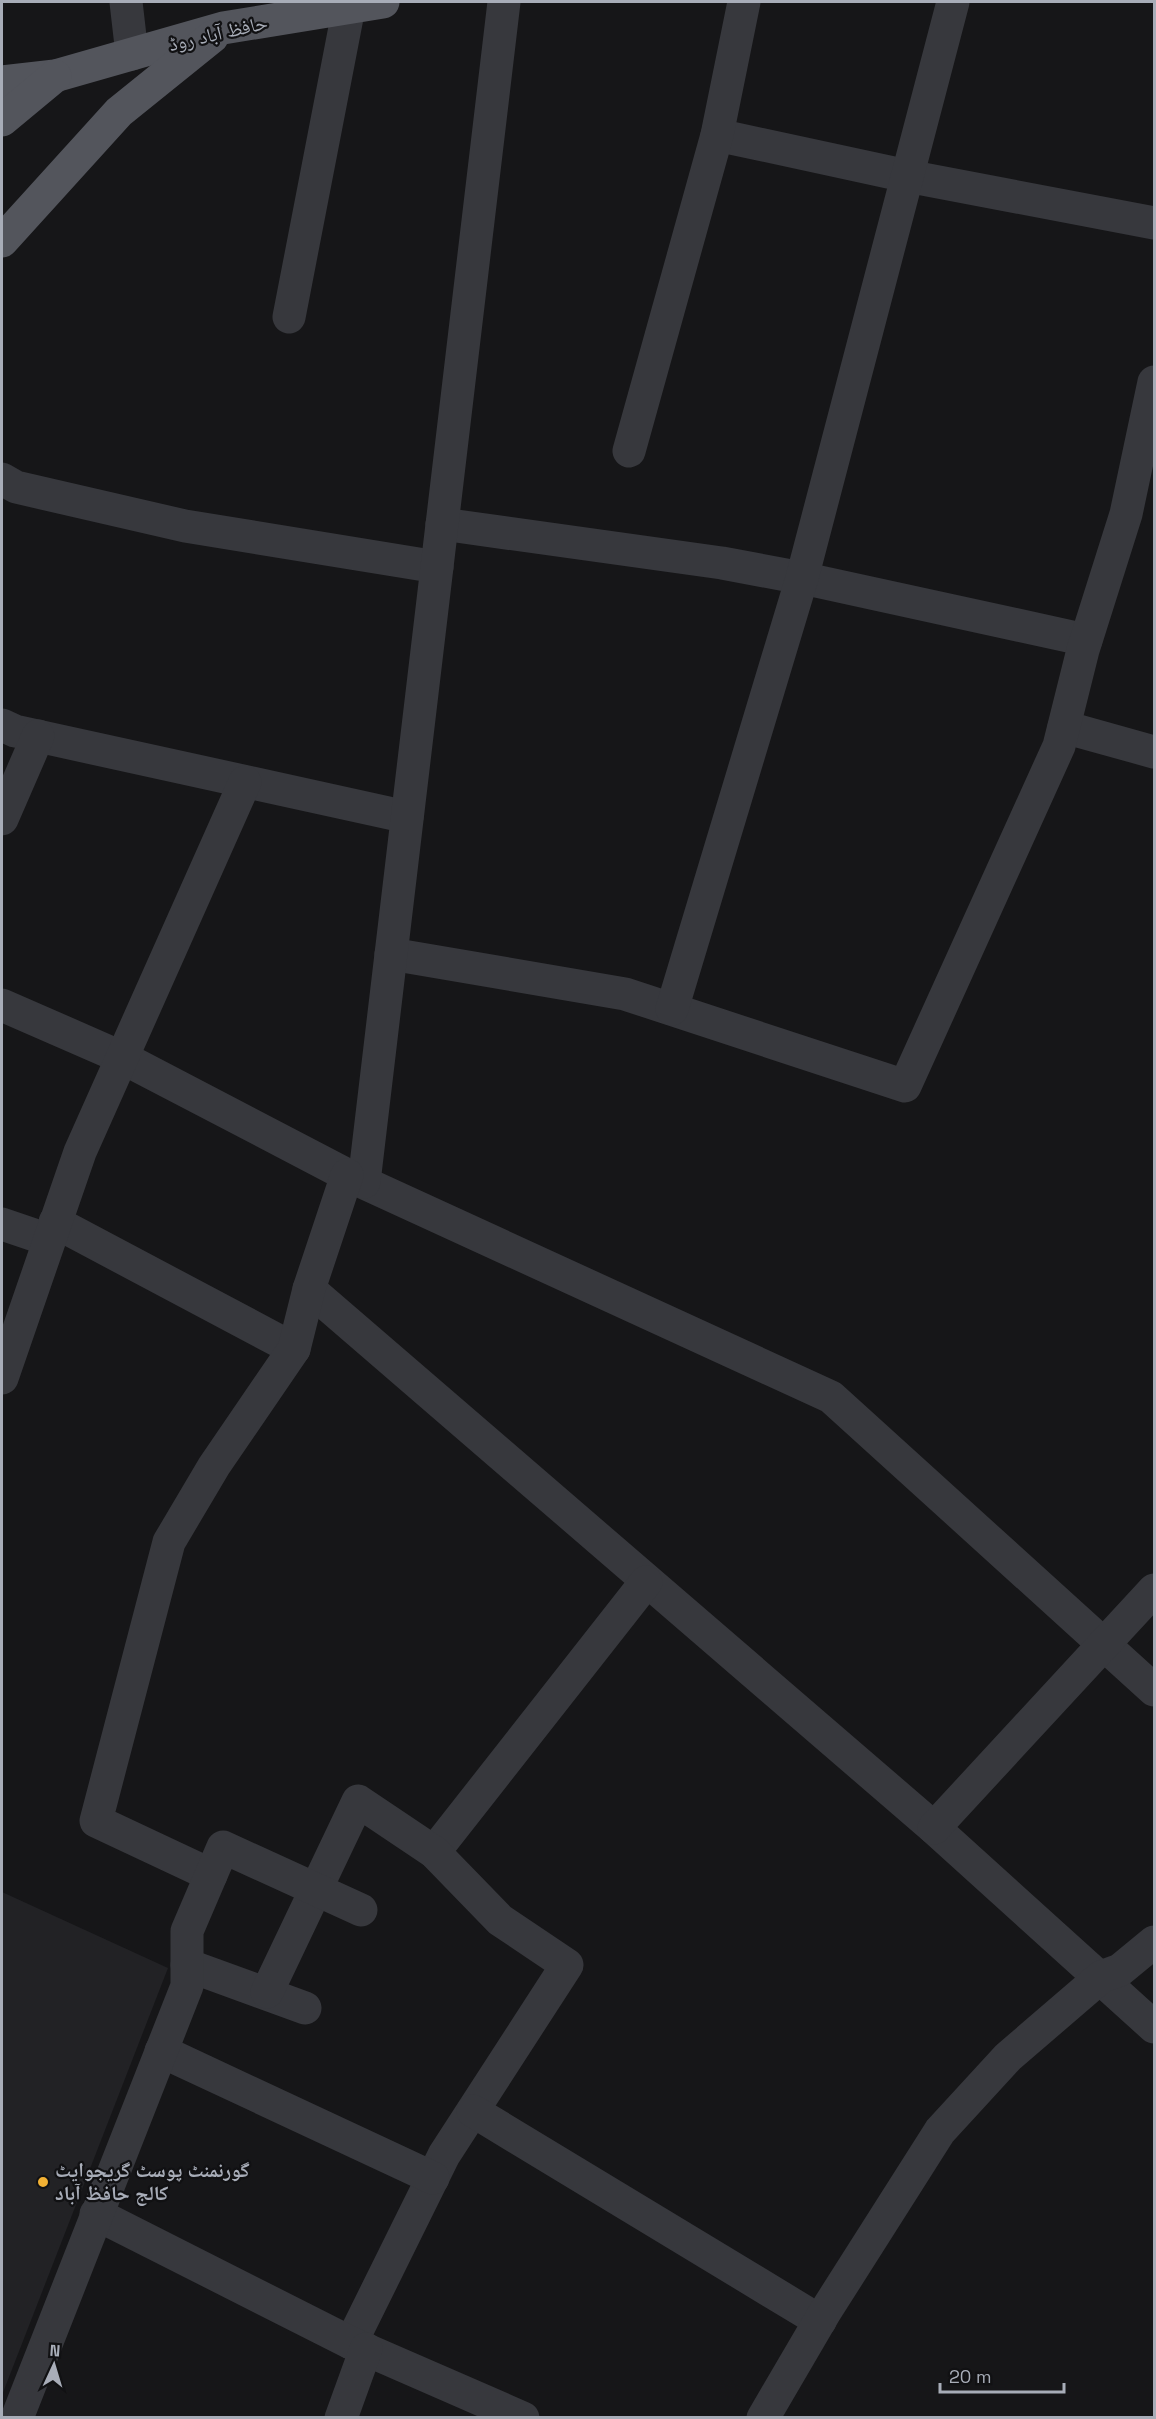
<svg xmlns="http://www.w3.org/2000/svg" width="1156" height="2419" font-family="'Space Grotesk','Noto Naskh Arabic',sans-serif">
<rect width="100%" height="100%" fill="#161618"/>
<polygon fill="#222225" points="2,1892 168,1968 2,2395"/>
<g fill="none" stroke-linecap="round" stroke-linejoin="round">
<g stroke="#37383d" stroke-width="33">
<polyline points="126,2 132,54"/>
<polyline points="717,135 907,176 1154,223"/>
<polyline points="289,317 349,7"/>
<polyline points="629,451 717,135 744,2"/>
<polyline points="2,479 16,487 185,526 437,567"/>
<polyline points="442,524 722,563 802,578 1086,640"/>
<polyline points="2,725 15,731 407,817"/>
<polyline points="1064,727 1154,752"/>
<polyline points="2,819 38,736"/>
<polyline points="391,954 625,994 905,1086 1059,746 1083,650 1126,514 1154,382"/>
<polyline points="2,1005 123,1058 347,1175 831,1397 1154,1690"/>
<polyline points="672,1009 802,578 953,2"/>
<polyline points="364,1182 504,2"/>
<polyline points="55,1222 294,1349"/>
<polyline points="2,1224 49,1240"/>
<polyline points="309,1289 934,1828 1154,2027"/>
<polyline points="2,1378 80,1152 245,782"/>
<polyline points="934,1828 1154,1590"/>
<polyline points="434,1852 646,1582"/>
<polyline points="211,1875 96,1821 169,1542 214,1466 294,1349 309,1289 347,1175"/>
<polyline points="187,1965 305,2008"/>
<polyline points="267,1992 358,1801 434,1852 500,1920 567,1965 444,2155 351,2343"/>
<polyline points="161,2051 433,2178"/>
<polyline points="473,2111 820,2321"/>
<polyline points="96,2214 351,2343 523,2418"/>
<polyline points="17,2418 187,1986 187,1931 223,1847 361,1910"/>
<polyline points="341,2418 366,2349"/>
<polyline points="763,2418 825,2312 940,2131 1008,2057 1101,1977 1120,1970 1154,1942"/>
</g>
<g stroke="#53555c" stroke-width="33">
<polyline points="2,82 55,76 223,28 383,2"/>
<polyline points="2,120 55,76"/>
<polyline points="2,241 119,112 212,37"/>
</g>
</g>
<circle fill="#f2b134" stroke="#111113" stroke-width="2" cx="43" cy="2182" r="6"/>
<g text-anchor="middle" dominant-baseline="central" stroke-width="4.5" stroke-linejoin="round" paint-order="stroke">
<g font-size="20" fill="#a8adb8" stroke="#111113">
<text transform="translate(218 33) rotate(-13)">حافظ آباد روڈ</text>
</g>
<g font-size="20" font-weight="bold" fill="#a8adb8" stroke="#111113" text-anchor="start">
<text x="55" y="2170">گورنمنٹ پوسٹ گریجوایٹ<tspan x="55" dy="23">کالج حافظ آباد</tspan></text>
</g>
</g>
<rect width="1156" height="2419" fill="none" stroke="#a8adb8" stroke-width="6"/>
<g transform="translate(54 2365) rotate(4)" stroke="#111113" stroke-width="4.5" paint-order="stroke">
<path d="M0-4.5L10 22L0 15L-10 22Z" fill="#a8adb8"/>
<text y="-9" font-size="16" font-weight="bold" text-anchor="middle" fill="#a8adb8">N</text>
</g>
<path d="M940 2383v9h124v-9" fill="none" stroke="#a8adb8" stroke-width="3"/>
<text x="949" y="2383" font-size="18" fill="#a8adb8" stroke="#111113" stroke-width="4.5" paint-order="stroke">20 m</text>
</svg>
